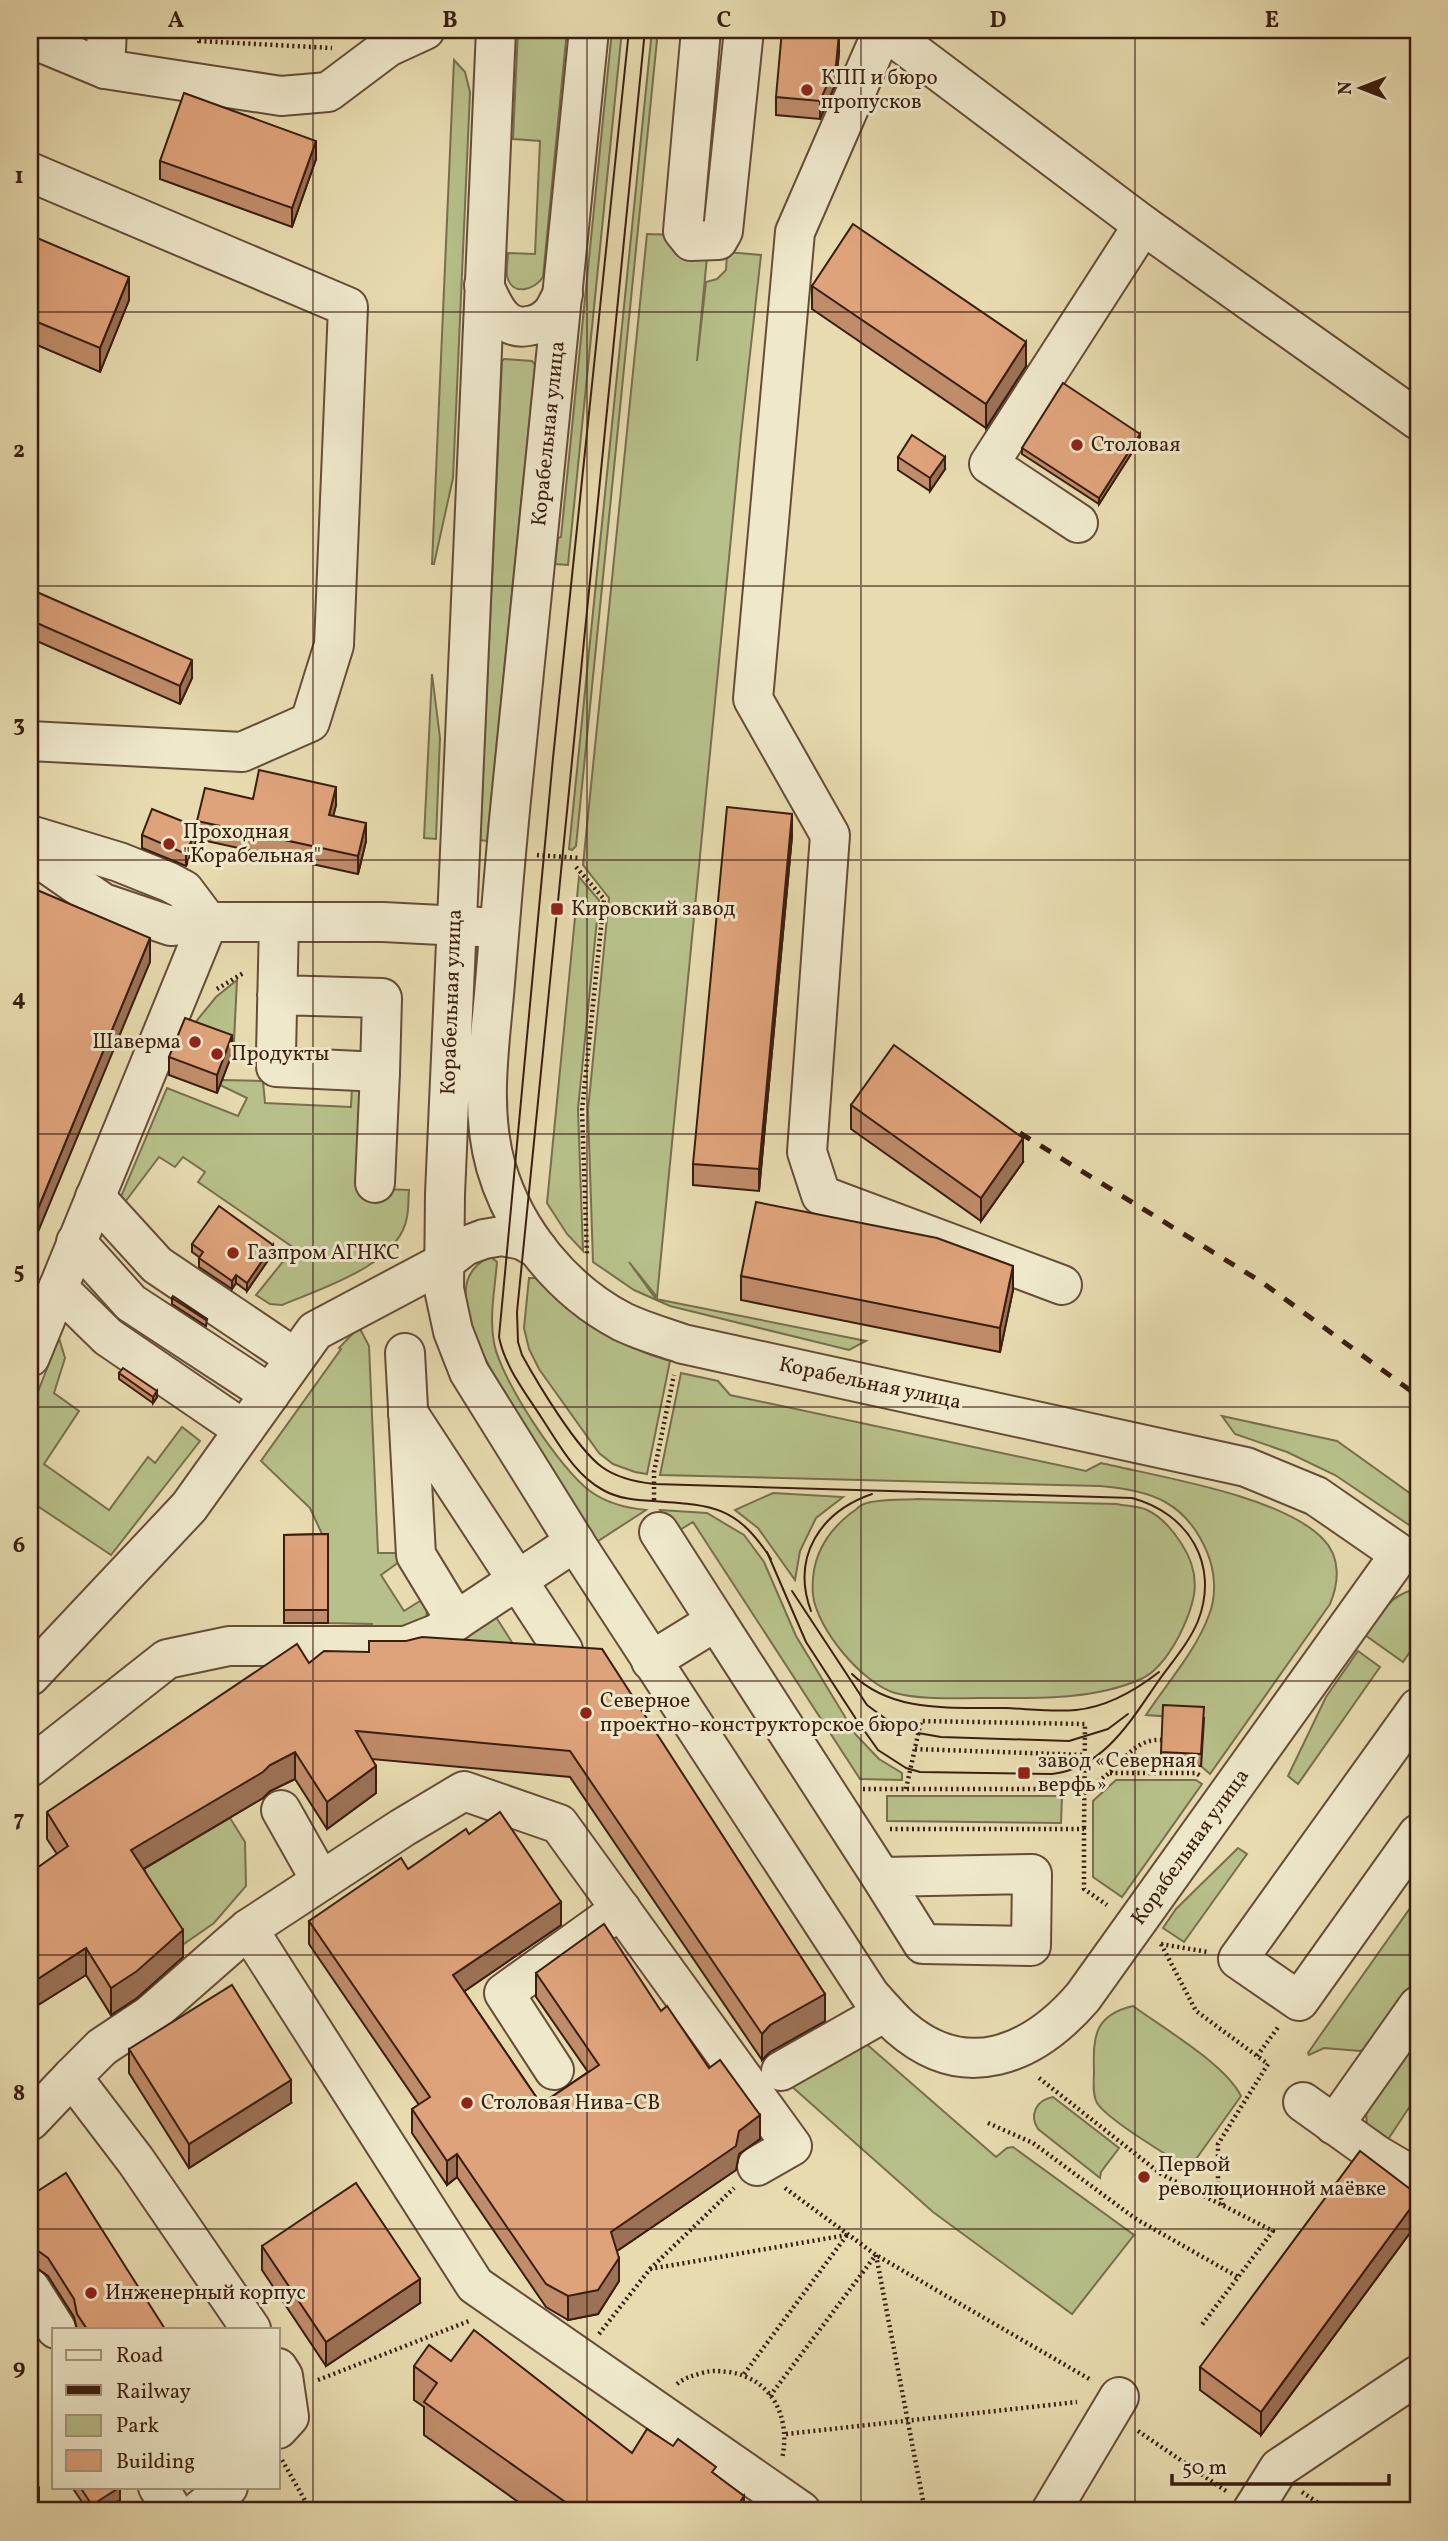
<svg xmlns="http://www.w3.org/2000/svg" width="1448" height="2541" font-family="Vollkorn,serif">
<rect width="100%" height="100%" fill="#e7dbaf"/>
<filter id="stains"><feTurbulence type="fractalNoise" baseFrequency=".00286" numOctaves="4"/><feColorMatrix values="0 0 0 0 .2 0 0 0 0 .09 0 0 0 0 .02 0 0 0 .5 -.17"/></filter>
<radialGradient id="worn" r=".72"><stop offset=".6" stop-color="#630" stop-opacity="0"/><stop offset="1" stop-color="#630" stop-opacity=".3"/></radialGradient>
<g fill="#b7c08a" stroke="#786f4d" stroke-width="2">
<path d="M518,30H567L543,277C535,290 512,297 507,276C506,269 508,260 508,253L535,254L540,141L513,139Z"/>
<polygon points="612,30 622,30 568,565 555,564 558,538 561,537"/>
<polygon points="652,30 658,30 576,846 572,850 569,849"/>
<polygon points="454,60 465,72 470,92 453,478 434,564 432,564"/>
<polygon points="647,234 709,236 697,361 706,282 717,279 726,270 727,252 761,255 741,435 657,1297 629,1262 656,1299 866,1341 849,1350 670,1306 634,1290 593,1262 588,1110 609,898 583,865"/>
<polygon points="504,359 532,361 535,365 487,841 480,840 502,361"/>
<polygon points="432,674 440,738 436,839 424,838"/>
<polygon points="579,877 599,900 578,1109 583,1251 567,1234 547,1203"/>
<polygon points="237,980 234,1041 194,1024 216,997"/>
<path d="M222,1080L263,1081L265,1103L351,1107L352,1087L362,1088L357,1188L409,1190C408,1199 409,1208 407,1217C399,1265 322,1288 282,1305L270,1304L256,1295L294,1248L198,1182L205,1172L183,1157L175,1167L159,1157L125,1202L120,1199L167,1088L238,1116L247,1098L220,1085Z"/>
<path d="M491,1257L497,1262C495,1288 489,1317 494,1343C501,1380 560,1469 590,1491C606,1503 626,1508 646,1510L595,1543C574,1508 553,1473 532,1438C509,1399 462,1334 466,1288C467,1274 478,1261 491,1257Z"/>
<path d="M529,1278H536C572,1318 617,1346 670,1361L647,1474L635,1472L613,1464L599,1453L539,1369L529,1349L524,1328Z"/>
<polygon points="359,1327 369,1346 378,1553 399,1553 399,1562 381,1575 404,1611 420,1601 427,1605 426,1622 372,1636 372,1624 328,1623 328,1547 310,1508 261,1461 341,1349 339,1348"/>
<polygon points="59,1338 65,1358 54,1393 79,1411 44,1464 109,1510 148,1457 155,1463 182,1427 200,1441 111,1555 30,1501 30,1412"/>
<path d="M681,1373L718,1381L730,1395L1086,1471L1101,1463C1160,1477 1282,1496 1323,1539C1341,1557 1339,1583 1330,1604L1210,1774L1201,1766L1203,1719L1146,1715C1167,1683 1196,1651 1209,1615C1217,1595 1215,1571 1207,1552C1186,1502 1151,1490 1100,1486L660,1475Z"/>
<polygon points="1222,1416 1337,1441 1418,1499 1418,1531 1335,1475 1287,1452 1235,1434"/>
<polygon points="773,1493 843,1497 816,1518 800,1551 795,1580 758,1528 735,1510"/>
<path d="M917,1499L1116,1504C1126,1506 1138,1506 1147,1510C1162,1517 1172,1529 1181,1543C1203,1576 1196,1602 1179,1636C1171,1651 1157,1672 1141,1679C1092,1701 1032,1698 979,1698C951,1698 922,1700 895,1693C862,1683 817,1629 813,1595C810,1560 824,1534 851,1513C855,1511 860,1505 864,1504C876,1499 903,1500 917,1499Z"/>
<polygon points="660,1510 707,1513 744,1535 764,1562 796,1636 856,1735 879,1759 902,1773 902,1780 860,1779 693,1522 678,1531 673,1530"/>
<path d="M1412,1590L1418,1591V1640L1403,1662L1365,1635C1379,1616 1388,1597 1412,1590Z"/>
<polygon points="494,1614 522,1658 450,1643"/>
<polygon points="1358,1651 1380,1667 1298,1784 1288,1776 1326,1697"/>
<polygon points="1116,1780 1196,1780 1202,1784 1122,1897 1093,1877 1093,1801"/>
<polygon points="887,1796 1062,1796 1061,1823 887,1821"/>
<polygon points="230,1818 245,1842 246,1886 214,1923 178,1948 131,1876"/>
<polygon points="1238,1848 1247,1854 1184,1942 1163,1928 1176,1909"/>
<polygon points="1418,1897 1418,1980 1379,2037 1368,2048 1360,2051 1324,2048 1309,2055 1308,2053 1319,2037"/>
<path d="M1133,2006C1163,2028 1225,2064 1241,2096L1189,2169C1168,2155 1109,2121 1097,2103C1092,2094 1094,2081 1094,2071C1093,2037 1094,2015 1133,2006Z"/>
<polygon points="1418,2037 1418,2094 1385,2144 1367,2126 1366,2112"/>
<polygon points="863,2041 996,2157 1007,2148 1013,2147 1134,2235 1072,2314 933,2212 790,2085"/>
<path d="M1053,2097L1119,2148L1101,2172L1100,2178L1038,2129C1029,2115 1036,2100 1053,2097Z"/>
</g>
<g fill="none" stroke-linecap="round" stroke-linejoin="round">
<defs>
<g id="minor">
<path id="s1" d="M496,30L445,1194L444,1289L453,1331L469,1372L578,1547L870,1995C880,2006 889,2017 900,2027C965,2084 1033,2055 1083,1997L1400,1554L1316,1496L1246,1467L683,1344C663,1337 642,1331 623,1322C563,1291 515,1232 496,1167C479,1107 490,1044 495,983C500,922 505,861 511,800C537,543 564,286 589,30"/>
<polyline points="701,30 683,231 691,241 718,240 723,231 744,30"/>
<polyline points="883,30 795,232 753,699 830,835 807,1152 821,1195 1062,1285"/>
<polyline points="884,30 1143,225 1418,420"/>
<polyline points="30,38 105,69 281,96 328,92 388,47 425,30"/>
<polyline points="105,69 107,30"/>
<polyline points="30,172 348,307 334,645 310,722 242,752 30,741"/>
<path d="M484,285C492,304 503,331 528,326C537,325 546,320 552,313C556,308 559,300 563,294"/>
<polyline points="1078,523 989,464 1143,225"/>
<polyline points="30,835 119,862 169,882 184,890 208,922"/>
<polyline points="30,852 103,903 171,926 208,922 383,922 480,927"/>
<polyline points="277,995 382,998 380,1072 276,1067 276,1053 279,922"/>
<polyline points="375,1183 380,1072"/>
<polyline points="95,1197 157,1265 295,1358"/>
<polyline points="76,1242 131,1303 270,1394"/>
<polyline points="58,1288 108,1337 244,1430"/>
<polyline points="405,1353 416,1555 456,1621"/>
<polyline points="30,1357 208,922"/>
<polyline points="408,1413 563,1650"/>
<polyline points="716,1621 881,1877 1032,1874 1031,1946 923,1944 881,1877"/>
<polyline points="651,1661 716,1621 659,1532"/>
<polyline points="30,1676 189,1507 315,1331 443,1263 465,1246 484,1239 502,1236 522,1240 538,1249"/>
<polyline points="1418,1708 1238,1959 1299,2001 1418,1834"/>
<polyline points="30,1767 167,1659 229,1646 406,1646 436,1634 575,1542"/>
<polyline points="281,1810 321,1881"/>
<polyline points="248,1929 475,2285 801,2511"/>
<polyline points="554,2070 504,1993 621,1909"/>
<polyline points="781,2071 885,2012"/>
<polyline points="1303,2102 1377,2155 1418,2179"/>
<polyline points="30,2121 72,2077"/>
<polyline points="1334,2125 1418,2006"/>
<polyline points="30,2288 56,2329"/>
<polyline points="251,2329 136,2161 72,2077 102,2047 150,2015 248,1929 402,1828 464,1791 559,1824 792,2146 757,2166"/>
<polyline points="278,2368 283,2376 289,2417 278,2429"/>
<polyline points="158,2487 173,2511"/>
<polyline points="199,2511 228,2487"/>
<polyline points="1051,2511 1119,2397"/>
<polyline points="1252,2511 1279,2468 1418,2375"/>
</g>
</defs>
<use href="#minor" stroke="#654d38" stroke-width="42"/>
<g stroke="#3a1e10" stroke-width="4.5" stroke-dasharray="2 3.5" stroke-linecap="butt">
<polyline points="200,30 199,41 332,48"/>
<polyline points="537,855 580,858"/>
<polyline points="576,867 604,899 582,1110 587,1256"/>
<polyline points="217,989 245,972"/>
<polyline points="654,1500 654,1472 674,1375"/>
<polyline points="915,1749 1085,1755"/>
<polyline points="1110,1773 1196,1773 1202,1777"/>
<path d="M863,1789H1084C1092,1785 1101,1780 1108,1774C1125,1759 1137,1738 1162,1740"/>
<polyline points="906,1789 921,1721 1085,1724 1084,1829"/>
<polyline points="890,1829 1084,1829 1084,1889 1107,1905"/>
<polyline points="1161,1944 1196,2011 1268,2064 1218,2144 1218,2187 1223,2205"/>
<polyline points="1161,1944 1208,1952"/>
<polyline points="1257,2056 1279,2026"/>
<polyline points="1039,2078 1161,2174 1273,2231 1201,2326"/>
<polyline points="988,2123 1033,2143 1136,2219 1238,2277"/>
<polyline points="785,2188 876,2255 1091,2380"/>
<polyline points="876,2255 925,2511"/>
<polyline points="650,2269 734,2188"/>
<polyline points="599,2334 650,2269 847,2235"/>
<polyline points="744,2374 847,2235"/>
<polyline points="318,2380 469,2321"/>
<path d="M677,2384C684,2378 692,2376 702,2373C712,2370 718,2371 729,2372C773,2379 791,2418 782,2459"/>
<polyline points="770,2396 875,2256"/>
<polyline points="1138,2431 1226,2491"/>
<polyline points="786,2434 1077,2402"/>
<polyline points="282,2460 311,2511"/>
<polyline points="1302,2492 1330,2511"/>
</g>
<use href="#minor" stroke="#efe8cb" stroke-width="38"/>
<g stroke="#3a1e10" stroke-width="2">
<path d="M629,30L553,758L499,1337C505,1367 525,1392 541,1417C559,1444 574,1474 603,1490C619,1499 636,1500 654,1501C713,1505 737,1506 771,1559"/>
<path d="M645,30L517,1312L518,1342L522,1355C538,1384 577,1449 602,1467C617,1478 636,1482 654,1484L1132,1498C1188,1513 1220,1564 1198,1621C1189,1643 1171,1663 1157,1683C1130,1722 1103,1768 1052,1774L920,1772L906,1768L878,1750L856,1719L806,1642L767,1552"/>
<polyline points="792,1591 867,1705 898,1728 912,1732 941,1737 1069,1741 1108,1729 1128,1714"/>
<path d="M811,1611C791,1557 820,1512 872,1494"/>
<path d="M852,1674C893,1714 952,1707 1006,1708C1029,1709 1053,1712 1076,1710C1106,1707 1136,1690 1159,1672"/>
</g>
<polyline stroke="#3a1e10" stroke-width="5" stroke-dasharray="12 12" stroke-linecap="butt" points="1020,1133 1263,1283 1418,1396"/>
</g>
<g fill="#c08c6a" stroke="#3a1e10" stroke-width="2">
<polygon points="839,52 836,83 820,119 776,115 776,97"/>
<polygon points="316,159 292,227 160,179 160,161"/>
<polygon points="30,235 129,300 100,372 30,342"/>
<polygon points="812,286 1026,366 986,428 812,309"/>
<polygon points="1140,440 1099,504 1022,454 1022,448"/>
<polygon points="898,457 945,469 930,491 898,470"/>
<polygon points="30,589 192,678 180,704 30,638"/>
<polygon points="253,799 336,805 333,816 366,841 358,874 197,839 197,821"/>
<polygon points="142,835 197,839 186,866 142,848"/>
<polygon points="792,836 759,1191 693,1185 693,1164"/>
<polygon points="232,1054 217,1093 169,1075 169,1057"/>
<polygon points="851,1105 1023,1162 981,1221 851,1129"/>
<polygon points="192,1244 273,1253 247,1291 236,1283 232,1289 199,1267 199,1257 192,1252"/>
<polygon points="741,1276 1013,1290 1000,1352 741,1300"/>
<polygon points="172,1298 207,1319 206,1326 172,1304"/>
<polygon points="119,1373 157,1397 153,1403 119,1379"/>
<polygon points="328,1534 328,1623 284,1623 284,1535"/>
<polygon points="602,1649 825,2021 770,2052 762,2060 570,1777 372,1759 376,1793 327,1829 295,1779 270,1791 263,1798 144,1869 183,1957 137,1998 111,2015 86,1975 30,2010 30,1873 57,1854 47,1839 47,1812 309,1663 369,1652"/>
<polygon points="1204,1719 1201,1766 1161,1764 1161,1752"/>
<polygon points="469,1834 561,1925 464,1991 541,2104 588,2072 536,1997 536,1973 661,2011 709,2068 760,2139 739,2154 736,2170 617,2251 619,2281 598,2314 568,2320 546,2307 457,2177 447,2185 412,2133 412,2109 419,2105 309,1944 309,1921 408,1869"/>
<polygon points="129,2049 291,2103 189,2168 129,2073"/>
<polygon points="1418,2195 1418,2222 1261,2435 1200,2390 1200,2367"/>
<polygon points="30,2196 165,2329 77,2329 74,2317 48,2276 37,2268 30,2257"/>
<polygon points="262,2246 420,2303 326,2366 262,2270"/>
<polygon points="451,2361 632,2453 716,2475 744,2511 531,2511 424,2435 424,2407 414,2400 414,2366"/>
<polygon points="72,2487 120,2487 120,2500 102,2511 88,2511"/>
</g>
<g fill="#9c7256" stroke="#3a1e10" stroke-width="2">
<polygon points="839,34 839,52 836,83 820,119 820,101"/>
<polygon points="316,141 316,159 292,227 292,208"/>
<polygon points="129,277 129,300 100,372 100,348"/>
<polygon points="1026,342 1026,366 986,428 986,404"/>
<polygon points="1140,434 1140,440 1099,504 1099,498"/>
<polygon points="945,457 945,469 930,491 930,478"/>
<polygon points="192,660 192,678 180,704 180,686"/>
<polygon points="336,787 336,805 329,833 329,815"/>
<polygon points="792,814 792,836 759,1191 759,1169"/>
<polygon points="366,823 366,841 358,874 358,856"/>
<polygon points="197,827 197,839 186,866 186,854"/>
<polygon points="150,938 150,962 30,1251 30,1228"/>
<polygon points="232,1035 232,1054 217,1093 217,1075"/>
<polygon points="1023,1138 1023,1162 981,1221 981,1198"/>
<polygon points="273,1245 273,1253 247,1291 247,1283"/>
<polygon points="1013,1266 1013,1290 1000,1352 1000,1328"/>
<polygon points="236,1275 236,1283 232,1289 232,1281"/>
<polygon points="157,1391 157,1397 153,1403 153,1397"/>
<polygon points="295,1752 295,1779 270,1791 263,1798 131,1876 131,1850 270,1765"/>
<polygon points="376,1766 376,1793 327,1829 327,1802"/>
<polygon points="561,1902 561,1925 453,1999 453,1975"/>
<polygon points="183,1930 183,1957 137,1998 111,2015 111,1988"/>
<polygon points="86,1948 86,1975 30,2010 30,1984"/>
<polygon points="825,1994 825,2021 770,2052 762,2060 762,2034 770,2025"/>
<polygon points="291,2080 291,2103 189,2168 189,2144"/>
<polygon points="760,2115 760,2139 739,2154 736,2170 611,2255 611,2232 739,2131"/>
<polygon points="457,2154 457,2177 447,2185 447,2161"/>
<polygon points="1418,2198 1418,2222 1261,2435 1261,2412"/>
<polygon points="619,2258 619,2281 598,2314 568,2320 568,2296"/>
<polygon points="420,2279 420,2303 326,2366 326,2342"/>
<polygon points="120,2487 120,2500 102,2511 92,2511 92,2505"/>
<polygon points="39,2488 39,2507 30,2511 30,2494"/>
<polygon points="744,2496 744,2511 734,2511"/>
</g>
<g fill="#dfa37b" stroke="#3a1e10" stroke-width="2">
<polygon points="782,30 839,34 836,65 820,101 776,97"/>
<polygon points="184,93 316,141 292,208 160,161"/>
<polygon points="853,224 1026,342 986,404 812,286"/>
<polygon points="30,235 129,277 100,348 30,319"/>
<polygon points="1063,383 1140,434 1099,498 1022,448"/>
<polygon points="912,435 945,457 930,478 898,457"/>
<polygon points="30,589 192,660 180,686 30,620"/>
<polygon points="259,770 336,787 329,815 366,823 358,856 197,821 205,788 253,799"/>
<polygon points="727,807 792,814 759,1169 693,1164"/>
<polygon points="152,809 197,827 186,854 142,835"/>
<polygon points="30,887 150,938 30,1228"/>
<polygon points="185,1018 232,1035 217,1075 169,1057"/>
<polygon points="894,1045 1023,1138 981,1198 851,1105"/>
<polygon points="756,1202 937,1238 1013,1266 1000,1328 741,1276"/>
<polygon points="219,1206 273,1245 247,1283 236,1275 232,1281 199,1258 203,1252 192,1244"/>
<polygon points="173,1296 207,1319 206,1320 172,1298"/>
<polygon points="123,1368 157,1391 153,1397 119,1373"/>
<polygon points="328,1534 328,1610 284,1610 284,1535"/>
<polygon points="422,1637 602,1649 825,1994 770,2025 762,2034 570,1751 356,1731 376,1766 327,1802 295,1752 270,1765 263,1772 131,1850 183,1930 137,1971 111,1988 86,1948 30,1984 30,1873 68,1846 47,1812 297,1644 309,1663 324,1651 369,1652 369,1641 406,1641"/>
<polygon points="1163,1705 1204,1707 1201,1754 1161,1752"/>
<polygon points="500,1812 561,1902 453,1975 541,2104 599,2065 536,1973 604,1924 661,2011 667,2006 709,2068 720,2060 760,2115 739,2131 736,2146 611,2232 619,2258 598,2290 568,2296 546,2284 457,2154 447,2161 412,2109 430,2097 309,1921 401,1858 408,1869 466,1829 469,1834"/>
<polygon points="232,1985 291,2080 189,2144 129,2049"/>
<polygon points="1360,2151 1418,2195 1418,2198 1261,2412 1200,2367"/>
<polygon points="66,2173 165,2329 87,2329 77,2314 74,2299 48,2258 37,2250 30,2238 30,2196"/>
<polygon points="356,2183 420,2279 326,2342 262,2246"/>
<polygon points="474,2330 632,2453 647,2429 673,2446 678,2439 716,2467 712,2472 744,2496 734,2511 578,2511 424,2402 437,2383 414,2366 429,2345 451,2361"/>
<polygon points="30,2472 39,2488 30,2494"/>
<polygon points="80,2487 120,2487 92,2505"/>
</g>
<path fill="none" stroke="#3a1e10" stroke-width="2" stroke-opacity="0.55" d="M313,30V2511M587,30V2511M861,30V2511M1135,30V2511M30,312H1418M30,586H1418M30,860H1418M30,1134H1418M30,1407H1418M30,1681H1418M30,1955H1418M30,2229H1418"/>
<g fill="#8f2418" stroke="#efe8cb" stroke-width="2.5">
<circle cx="807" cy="90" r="7"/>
<circle cx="1077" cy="445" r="7"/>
<circle cx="169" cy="844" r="7"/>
<rect x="550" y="902" width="14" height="14" rx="3.5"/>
<circle cx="195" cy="1042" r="7"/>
<circle cx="217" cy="1054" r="7"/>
<circle cx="233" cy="1253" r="7"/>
<circle cx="586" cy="1713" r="7"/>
<rect x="1017" y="1766" width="14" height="14" rx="3.5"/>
<circle cx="467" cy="2103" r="7"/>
<circle cx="1144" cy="2177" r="7"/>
<circle cx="91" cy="2293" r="7"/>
</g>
<g text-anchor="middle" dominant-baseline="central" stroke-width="6" stroke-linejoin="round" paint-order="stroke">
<g font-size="21" fill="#3a1e10" stroke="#efe8cb" text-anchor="start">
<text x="821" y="78">КПП и бюро<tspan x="821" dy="24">пропусков</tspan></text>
<text x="1091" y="445">Столовая</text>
<text x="183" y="832">Проходная<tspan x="183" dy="24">"Корабельная"</tspan></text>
<text x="571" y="909">Кировский завод</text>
<text x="181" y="1042" text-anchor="end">Шаверма</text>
<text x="231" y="1054">Продукты</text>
<text x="247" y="1253">Газпром АГНКС</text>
<text x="600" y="1701">Северное<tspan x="600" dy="24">проектно-конструкторское бюро</tspan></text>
<text x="1038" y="1761">завод «Северная<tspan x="1038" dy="24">верфь»</tspan></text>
<text x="481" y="2103">Столовая Нива-СВ</text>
<text x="1158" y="2165">Первой<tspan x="1158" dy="24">революционной маёвке</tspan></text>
<text x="105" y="2293">Инженерный корпус</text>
</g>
<g font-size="21" fill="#3a1e10" stroke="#efe8cb">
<text stroke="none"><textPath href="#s1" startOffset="4648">Корабельная улица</textPath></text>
<text transform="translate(452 1002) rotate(-88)">Корабельная улица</text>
<text transform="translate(870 1384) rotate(12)">Корабельная улица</text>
<text stroke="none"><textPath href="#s1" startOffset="2527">Корабельная улица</textPath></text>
</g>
</g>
<rect width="1448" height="2541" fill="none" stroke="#e7dbaf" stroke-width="77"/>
<rect x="52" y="2328" width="228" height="161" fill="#efe8cb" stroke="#a79780" stroke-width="2"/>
<rect x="66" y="2350" width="35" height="10" fill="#efe8cb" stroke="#a79780" stroke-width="2"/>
<text x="116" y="2362" font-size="21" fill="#3a1e10">Road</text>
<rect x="66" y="2385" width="35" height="10" fill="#3a1e10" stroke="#a79780" stroke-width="2"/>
<text x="116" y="2398" font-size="21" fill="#3a1e10">Railway</text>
<rect x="66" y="2415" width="35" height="21" fill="#b7c08a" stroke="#a79780" stroke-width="2"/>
<text x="116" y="2432" font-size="21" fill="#3a1e10">Park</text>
<rect x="66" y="2450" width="35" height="21" fill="#dfa37b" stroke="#a79780" stroke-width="2"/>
<text x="116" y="2468" font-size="21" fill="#3a1e10">Building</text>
<g transform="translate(1361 88) rotate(270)" stroke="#efe8cb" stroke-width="5" paint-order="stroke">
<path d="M0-5L12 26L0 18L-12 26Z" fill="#3a1e10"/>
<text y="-10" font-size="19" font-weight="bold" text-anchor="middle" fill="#3a1e10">N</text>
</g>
<path d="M1172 2474v10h217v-10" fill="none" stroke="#3a1e10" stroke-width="3.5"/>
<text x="1182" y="2474" font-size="21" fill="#3a1e10" stroke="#efe8cb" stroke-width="5" paint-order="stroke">50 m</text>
<rect x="38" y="38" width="1372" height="2464" fill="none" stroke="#3a1e10" stroke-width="2.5"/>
<g font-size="23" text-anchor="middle" font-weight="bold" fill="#3a1e10">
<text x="176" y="27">A</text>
<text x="450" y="27">B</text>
<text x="724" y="27">C</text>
<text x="998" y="27">D</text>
<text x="1272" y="27">E</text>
<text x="19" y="183">1</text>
<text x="19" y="457">2</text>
<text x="19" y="731">3</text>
<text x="19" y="1005">4</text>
<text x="19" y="1278">5</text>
<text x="19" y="1552">6</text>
<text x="19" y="1826">7</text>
<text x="19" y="2100">8</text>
<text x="19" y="2374">9</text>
</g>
<rect width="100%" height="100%" filter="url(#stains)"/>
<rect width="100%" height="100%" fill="url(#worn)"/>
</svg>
